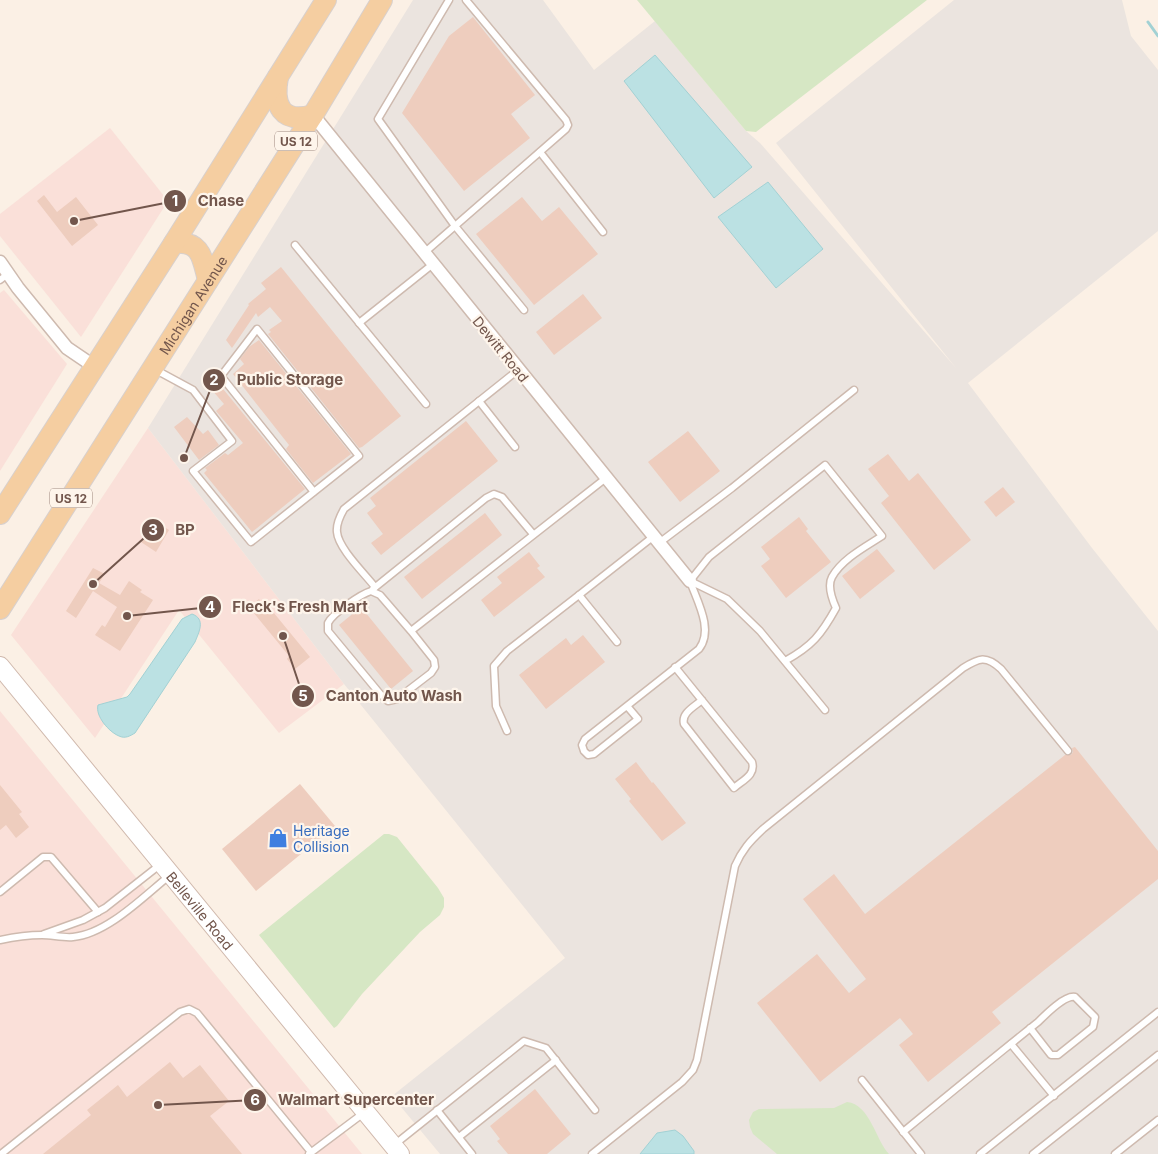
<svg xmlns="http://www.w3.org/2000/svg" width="1158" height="1154" font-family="Inter,sans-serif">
<rect width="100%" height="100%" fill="#fbf0e5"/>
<g fill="#fae0d9">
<polygon points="110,128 168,201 81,337 0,236 0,214"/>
<polygon points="4,290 67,364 0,471 0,293"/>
<polygon points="148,428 344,684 279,733 179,610 95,738 11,635"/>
<polygon points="0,711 362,1154 0,1154"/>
</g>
<polygon fill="#ebe4df" points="413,0 543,0 594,70 655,21 746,131 760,143 956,368 776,143 954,0 1122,0 1131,36 1158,70 1158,231 968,383 1092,548 1158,631 1158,1154 440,1154 392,1096 565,958 344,684 148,428"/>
<g fill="#d6e7c4">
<polygon points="637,0 927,0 756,132 746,131"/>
<polygon points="384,834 389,834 397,837 438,888 444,898 444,907 440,915 420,932 362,994 337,1026 334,1028 259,935"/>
<path d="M847,1102C870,1104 876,1141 889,1154H777L753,1134L750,1127L749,1120L753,1112L759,1109L834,1108Z"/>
</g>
<g fill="#bbe1e3" stroke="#a2d1d4">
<polygon points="655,55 752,167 714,198 624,81"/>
<polygon points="768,182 823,249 776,288 718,217"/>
<path d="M192,614C206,619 199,632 195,642L135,733C130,736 125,739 119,736C109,732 95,716 98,705L127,697L130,694L182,619Z"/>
<polygon points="675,1130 683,1136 694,1151 694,1154 640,1154 657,1133"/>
</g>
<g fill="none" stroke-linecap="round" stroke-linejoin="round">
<polyline stroke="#a2d1d4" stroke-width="3" points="1148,22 1158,36"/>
</g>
<g fill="#eecdbe">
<polygon points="473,17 535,95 511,114 530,138 464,191 402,113 449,36"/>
<polygon points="44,195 57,212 76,197 98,225 72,246 37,201"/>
<polygon points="522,197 542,221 559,207 598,254 534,305 476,234"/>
<polygon points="281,267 401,416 362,447 359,448 268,334 271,332 269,330 282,321 270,307 258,317 256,313 232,348 226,340 249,305 248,304 266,289 261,283"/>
<polygon points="583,294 602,318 554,355 536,332"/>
<polygon points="259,340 351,454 313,483 286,449 289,445 233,374 244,364 240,359 249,347"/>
<polygon points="219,384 305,489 252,532 204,473 207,470 205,468 225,453 228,455 243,443 216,411 224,404 212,390"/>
<polygon points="187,417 203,434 208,430 219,445 199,460 174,427"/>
<polygon points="466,421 498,461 381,555 371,543 383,534 367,513 376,506 370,498"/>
<polygon points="688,431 720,471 680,502 648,462"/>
<polygon points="888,454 909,481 918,473 971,540 934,570 881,503 889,496 868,469"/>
<polygon points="1003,487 1015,502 996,517 984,502"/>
<polygon points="485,513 502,535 422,599 404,577"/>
<polygon points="799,517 808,529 806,531 831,562 786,598 761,566 770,559 761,547"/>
<polygon points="155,521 169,530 156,552 141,542"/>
<polygon points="877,549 895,571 860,599 842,576"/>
<polygon points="529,552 540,566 537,568 545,577 494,617 481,600 502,583 497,577"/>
<polygon points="93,568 105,574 99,583 120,595 129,581 142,590 140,592 153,600 120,651 95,635 102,625 105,627 117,607 93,591 76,618 66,611"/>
<polygon points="259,599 266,609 269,607 310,657 295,669 287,659 289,656 249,607"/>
<polygon points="361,607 413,671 391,689 339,625"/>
<polygon points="583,635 605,662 546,709 519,675 566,638 571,645"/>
<polygon points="1075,747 1158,851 1158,879 992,1012 1001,1023 928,1082 899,1045 913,1034 900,1018 820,1082 757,1003 817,954 849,993 866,979 803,899 834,874 865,914 1065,755 1071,755 1073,752 1072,748"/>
<polygon points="636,762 652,783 653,782 686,823 662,841 629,801 631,799 615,779"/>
<polygon points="300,784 335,826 256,891 222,849"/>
<polygon points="0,785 22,812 19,814 29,827 16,838 6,825 0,830"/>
<polygon points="170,1062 183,1078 200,1065 229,1101 210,1116 242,1154 43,1154 91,1115 87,1110 118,1085 127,1097"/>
<polygon points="535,1089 571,1134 547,1154 508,1154 497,1141 500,1139 490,1126"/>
</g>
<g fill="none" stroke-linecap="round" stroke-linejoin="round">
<defs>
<g id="service">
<polyline points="449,0 378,119 455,226 524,310"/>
<polyline points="540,152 603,232"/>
<polyline points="295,245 426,404"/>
<polyline points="424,253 566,129 568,125 566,120 466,0"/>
<polyline points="0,280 9,273"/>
<polyline points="359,323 433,264"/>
<polyline points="156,370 193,390 232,441 193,471 251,542 359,456 257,329 221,376 314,492"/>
<polyline points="479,401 515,447"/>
<polyline points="659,543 732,488 854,390"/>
<path d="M690,581L709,557L825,465L882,536C865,547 842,559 832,577C827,586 832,599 836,608C821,635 812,646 785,661"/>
<polyline points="690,581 727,599 760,631 825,710"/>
<path d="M375,587C365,574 338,548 337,532C336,524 340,516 344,509L518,370"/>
<polyline points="373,589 486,498 494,494 502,497 533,534"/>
<path d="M411,631L380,595L371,591C361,594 333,613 328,623C328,624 328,630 328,631L381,695L388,701L397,699L431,673L435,667L434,660L411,631L606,478"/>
<polyline points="617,642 579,595 654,536"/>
<path d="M675,667L752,762C756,775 743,780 734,788L684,724C681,713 694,707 702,700"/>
<path d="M627,706L638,719L594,754L588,755L584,751L582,745L585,739L699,649C714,630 697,601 690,581"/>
<polyline points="507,731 496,706 494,666 507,651 579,595"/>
<polyline points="0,892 43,857 51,857 98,912"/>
<polyline points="44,934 83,920 105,908 161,864"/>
<path d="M0,940C14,937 28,935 42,935C52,935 63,938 73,937C107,934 143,897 169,876"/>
<polyline points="1011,1044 1054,1096"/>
<polyline points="862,1080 921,1154"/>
<polyline points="437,1110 472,1154"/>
<path d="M903,1132C948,1095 993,1058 1038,1022C1046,1014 1065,995 1075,997L1095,1017L1093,1027L1058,1055H1051L1030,1028"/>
<polyline points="459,1137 556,1060"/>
<polyline points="394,1145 524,1041 546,1048 595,1110"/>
<polyline points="1,1154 180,1012 189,1009 197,1013 311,1152"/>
<polyline points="309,1154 365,1112"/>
<path d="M592,1154L682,1082L693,1070L697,1060L735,866C742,850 750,841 763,829L963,668C979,658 986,655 1001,669L1068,751"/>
<polyline points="980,1154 1158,1012"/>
<polyline points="1033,1154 1158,1055"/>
<polyline points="1115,1154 1158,1120"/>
</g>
<g id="minor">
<polyline points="313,115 690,581"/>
<polyline points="0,262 18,288 67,348 95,367"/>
</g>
<g id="secondary">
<path id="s1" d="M0,666L400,1154"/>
</g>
<g id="primary">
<path d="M278,77C273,105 281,124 313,115"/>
<path d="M174,243C202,241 202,258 208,280"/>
<polyline points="0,514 174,243 326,0"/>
<path id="s2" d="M0,609L313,115L382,0"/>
</g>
</defs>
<use href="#service" stroke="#cebaaf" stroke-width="9"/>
<use href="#minor" stroke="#cebaaf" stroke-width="15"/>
<use href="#secondary" stroke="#d0b9ad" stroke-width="20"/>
<use href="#primary" stroke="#d8d0cd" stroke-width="22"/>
<use href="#service" stroke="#fff" stroke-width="6"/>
<use href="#minor" stroke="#fff" stroke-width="12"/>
<use href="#secondary" stroke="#fff" stroke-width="18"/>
<use href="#primary" stroke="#f5cea1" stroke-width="20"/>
</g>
<defs>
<symbol id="shop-bare" viewBox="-9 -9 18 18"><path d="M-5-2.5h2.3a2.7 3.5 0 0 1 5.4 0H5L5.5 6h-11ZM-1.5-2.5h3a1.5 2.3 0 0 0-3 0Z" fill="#3f7fe0" stroke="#fef5eb" stroke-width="2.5" paint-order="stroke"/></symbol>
</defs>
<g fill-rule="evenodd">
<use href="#shop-bare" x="264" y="824" width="28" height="28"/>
</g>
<g text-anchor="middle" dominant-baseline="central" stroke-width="4.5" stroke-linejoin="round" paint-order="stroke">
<g fill="#fef5eb" stroke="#9c867c" stroke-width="1">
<rect x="275" y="131.5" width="42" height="19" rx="4"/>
<rect x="50" y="488.5" width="42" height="19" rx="4"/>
</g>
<g font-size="12" font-weight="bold" fill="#72564c">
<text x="296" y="141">US 12</text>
<text x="71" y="498">US 12</text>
</g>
<g font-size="14" fill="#72564c" stroke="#fef5eb">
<text stroke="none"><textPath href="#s2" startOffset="360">Michigan Avenue</textPath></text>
<text transform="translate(501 349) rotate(51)">Dewitt Road</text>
<text stroke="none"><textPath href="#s1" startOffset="316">Belleville Road</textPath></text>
</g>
<g font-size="14" fill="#366cbe" stroke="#fef5eb" text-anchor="start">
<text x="293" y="830">Heritage<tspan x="293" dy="16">Collision</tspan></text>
</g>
</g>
<path fill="none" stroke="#72564c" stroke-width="2" d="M74 221L175 201M184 458L214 380M93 584L153 530M127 616L210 607M283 636L303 696M158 1105L255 1100"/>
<g fill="#72564c" stroke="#fef5eb" stroke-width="2">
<circle cx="74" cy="221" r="5"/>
<circle cx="184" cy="458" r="5"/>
<circle cx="93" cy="584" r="5"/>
<circle cx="127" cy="616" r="5"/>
<circle cx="283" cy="636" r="5"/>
<circle cx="158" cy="1105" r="5"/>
<circle cx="175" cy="201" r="12"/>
<circle cx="214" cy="380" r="12"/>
<circle cx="153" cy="530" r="12"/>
<circle cx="210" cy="607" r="12"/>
<circle cx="303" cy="696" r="12"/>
<circle cx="255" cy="1100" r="12"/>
</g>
<g font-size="15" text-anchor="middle" font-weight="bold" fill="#fff">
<text x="175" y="206">1</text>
<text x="214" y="385">2</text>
<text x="153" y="535">3</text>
<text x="210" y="612">4</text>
<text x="303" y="701">5</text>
<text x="255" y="1105">6</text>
</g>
<g font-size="15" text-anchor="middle" font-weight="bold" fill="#72564c" stroke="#fef5eb" stroke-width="4.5" stroke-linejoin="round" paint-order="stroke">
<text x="221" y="206">Chase</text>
<text x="290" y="385">Public Storage</text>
<text x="185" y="535">BP</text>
<text x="300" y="612">Fleck's Fresh Mart</text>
<text x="394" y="701">Canton Auto Wash</text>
<text x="356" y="1105">Walmart Supercenter</text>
</g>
</svg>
